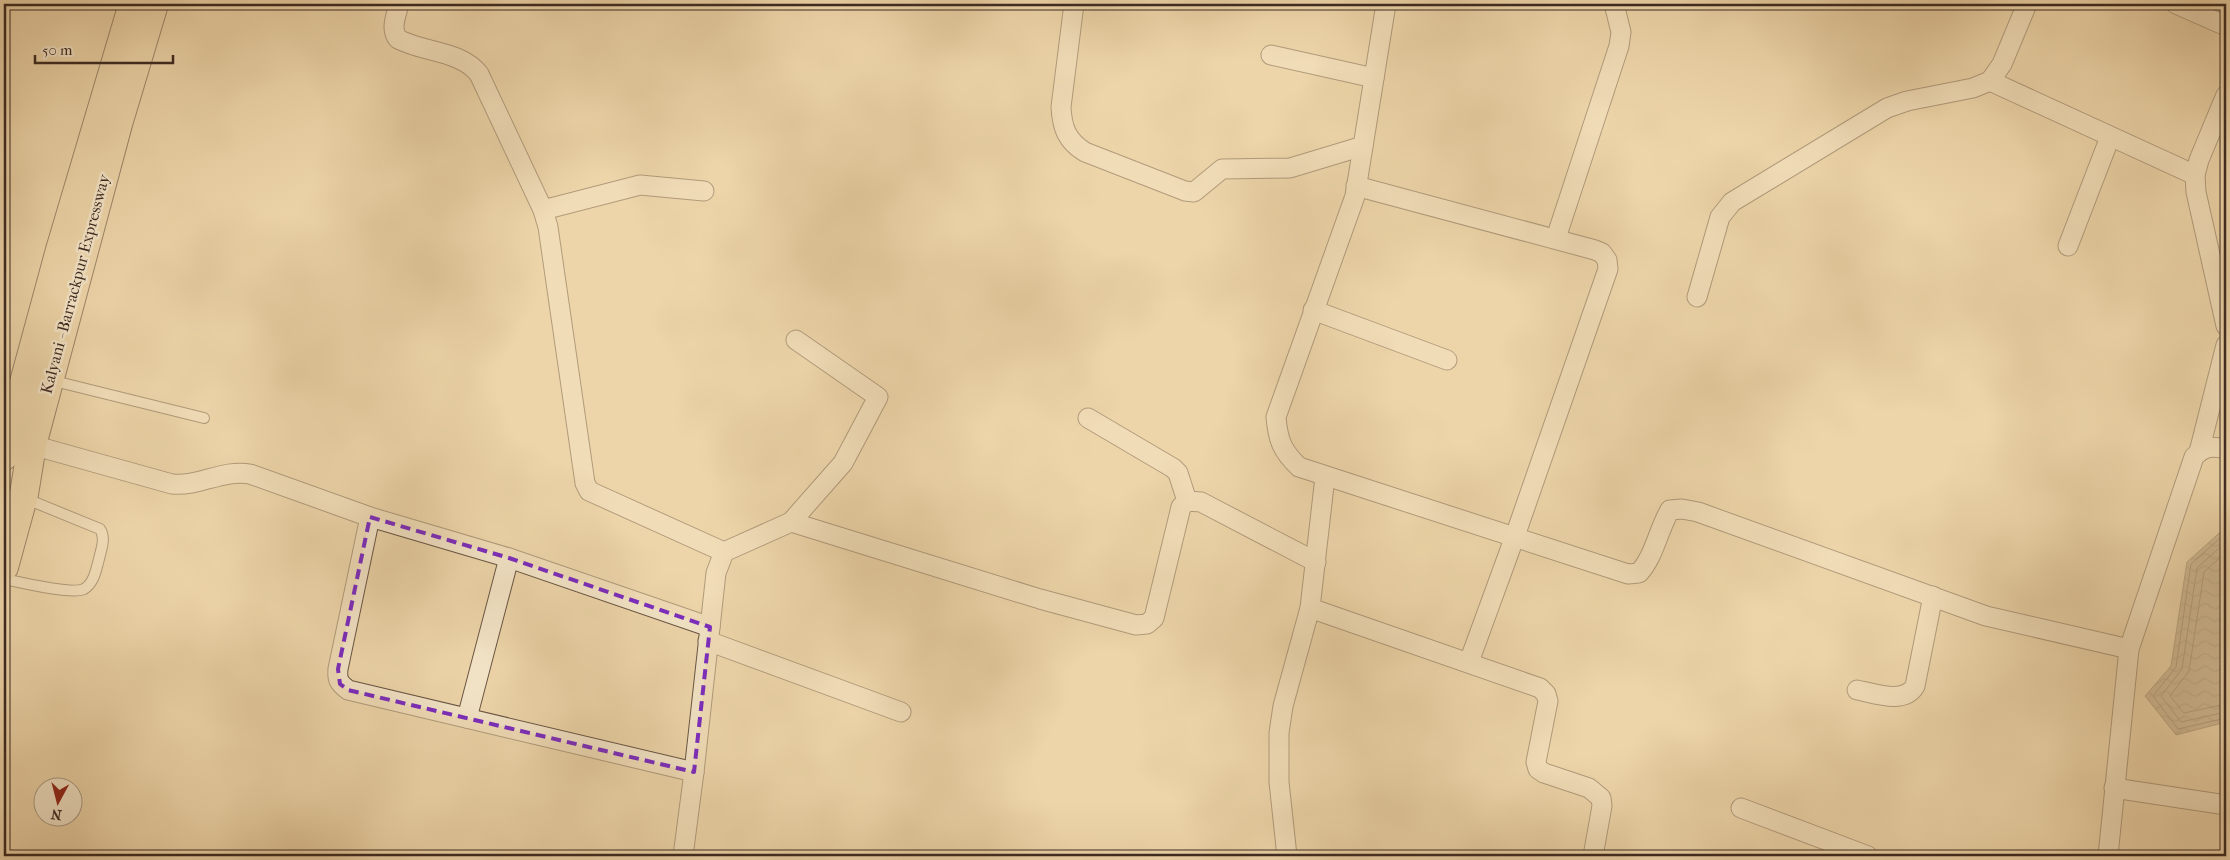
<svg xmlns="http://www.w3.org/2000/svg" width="2230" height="860" font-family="'IM FELL French Canon',serif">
<defs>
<pattern id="water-waves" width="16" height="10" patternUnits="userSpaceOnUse" patternTransform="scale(1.25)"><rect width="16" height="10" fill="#b19b7b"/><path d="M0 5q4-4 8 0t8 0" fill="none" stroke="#917f64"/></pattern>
</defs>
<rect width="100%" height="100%" fill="#edd5a9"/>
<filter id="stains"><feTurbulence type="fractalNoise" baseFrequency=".004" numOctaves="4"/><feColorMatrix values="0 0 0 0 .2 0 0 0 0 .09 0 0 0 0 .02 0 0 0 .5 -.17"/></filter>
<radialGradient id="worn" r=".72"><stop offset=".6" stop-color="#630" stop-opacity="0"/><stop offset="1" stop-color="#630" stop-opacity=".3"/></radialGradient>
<polygon fill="url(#water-waves)" stroke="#836e57" points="2226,527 2226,722 2176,735 2145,696 2171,666 2187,562"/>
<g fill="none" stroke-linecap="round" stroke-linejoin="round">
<g stroke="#77624e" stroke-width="1">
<polyline points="2226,533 2191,564 2176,667 2153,696 2178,729 2226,718"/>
<polyline points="2226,542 2197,568 2182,669 2161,696 2181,722 2226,712"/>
<polyline points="2226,552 2204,572 2189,671 2170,696 2184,713 2226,704"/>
</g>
<defs>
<g id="service">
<polyline points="50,380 204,418"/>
<path d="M4,579C19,582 72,595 84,589C94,583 96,570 99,559C101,550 106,538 100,529L24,498"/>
</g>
<g id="minor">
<path d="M399,4C396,16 390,29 398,39C424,53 460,50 479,74L543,210L548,227L585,483L589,491L724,552"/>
<path d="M1074,4L1061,107C1062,128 1067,141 1085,152L1185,191L1194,192L1222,169L1290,168L1363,146"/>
<path d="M1386,4L1355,196L1276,417C1278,440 1282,451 1299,467L1628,574L1639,573C1655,555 1658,530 1670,510L1682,509L1698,512L1986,616L2129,649"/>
<polyline points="2176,4 2226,26"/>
<polyline points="1271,55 1374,78"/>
<polyline points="1990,81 2195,175"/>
<polyline points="2226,95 2199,160 2195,175 2196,192 2226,326"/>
<polyline points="1356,186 1595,250 1602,253 1607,260 1608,269 1515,536 1469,662"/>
<polyline points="543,210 640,185 704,191"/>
<polyline points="1556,238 1619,46 1621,32 1614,4"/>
<polyline points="2068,246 2110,137"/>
<polyline points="1697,297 1720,217 1732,202 1887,108 1907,101 1973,88 1990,81 2002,64 2027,4"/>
<polyline points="1313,310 1447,360"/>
<polyline points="1088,418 1173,468 1178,473 1187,501"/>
<path d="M32,445L172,484C199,487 223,469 250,474L370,517L509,558L710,627"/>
<polyline points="2199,452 2226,345"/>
<path d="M370,517L338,669C337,680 339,683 348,690L694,772"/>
<polyline points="791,522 1040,599 1136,625 1147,624 1154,618 1181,507 1187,501 1201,502 1316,562"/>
<polyline points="1310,608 1540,688 1546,694 1548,701 1536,762 1538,769 1544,773 1589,788 1601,798 1602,806 1593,856"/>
<polyline points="708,641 901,712"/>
<path d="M1857,690C1874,693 1904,705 1915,686L1933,596"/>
<polyline points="467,718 509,558"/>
<polyline points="2114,788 2226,805"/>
<polyline points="1741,808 1868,856"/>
<polyline points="683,856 694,772 716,573 724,552 791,522 843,463 878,397 796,340"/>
<polyline points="1287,856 1279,782 1279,733 1283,706 1310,608 1325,477"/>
<path d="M2108,856L2129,649L2194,457C2204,446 2212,446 2226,449"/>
</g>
<g id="trunk">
<polyline points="4,456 60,250 133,4"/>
<polyline points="4,567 24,494 32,445 118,124 154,4"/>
</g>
</defs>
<use href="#service" stroke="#695544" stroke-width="12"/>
<use href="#minor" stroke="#695544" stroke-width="21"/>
<use href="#trunk" stroke="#3d2a22" stroke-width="30"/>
<use href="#service" stroke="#f3e4c7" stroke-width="10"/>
<use href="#minor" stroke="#f3e4c7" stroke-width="19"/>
<use href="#trunk" stroke="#edd5a9" stroke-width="28"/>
</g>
<path d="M0 0H2230V860H0ZM370,517L509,558L710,627L694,772L348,690L340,684L338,669Z" fill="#edd5a9" fill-opacity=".55" fill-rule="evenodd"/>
<path fill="none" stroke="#7b2cbf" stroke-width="4" stroke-dasharray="10 6" stroke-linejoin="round" d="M370,517L509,558L710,627L694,772L348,690L340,684L338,669Z"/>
<g text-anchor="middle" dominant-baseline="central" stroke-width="5" stroke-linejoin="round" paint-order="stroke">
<g font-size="16" fill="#3d2a22" stroke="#f3e4c7">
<text transform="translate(75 284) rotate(-75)">Kalyani - Barrackpur Expressway</text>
</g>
</g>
<rect width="2230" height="860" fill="none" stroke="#edd5a9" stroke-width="20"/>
<rect x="5" y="5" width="2220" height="850" fill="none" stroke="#3d2a22" stroke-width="2.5"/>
<rect x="10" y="10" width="2210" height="840" fill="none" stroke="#3d2a22"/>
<g transform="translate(58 802) rotate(187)"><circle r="24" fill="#f3e4c7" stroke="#aa9a85"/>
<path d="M0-4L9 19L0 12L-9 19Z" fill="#8f2418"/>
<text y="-8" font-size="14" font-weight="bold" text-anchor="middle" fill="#3d2a22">N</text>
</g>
<path d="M35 55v8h138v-8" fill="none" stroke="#3d2a22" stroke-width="2.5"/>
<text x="42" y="55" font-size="15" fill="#3d2a22" stroke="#f3e4c7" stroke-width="4" paint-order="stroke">50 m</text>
<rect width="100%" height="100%" filter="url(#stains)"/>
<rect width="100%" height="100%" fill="url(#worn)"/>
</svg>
